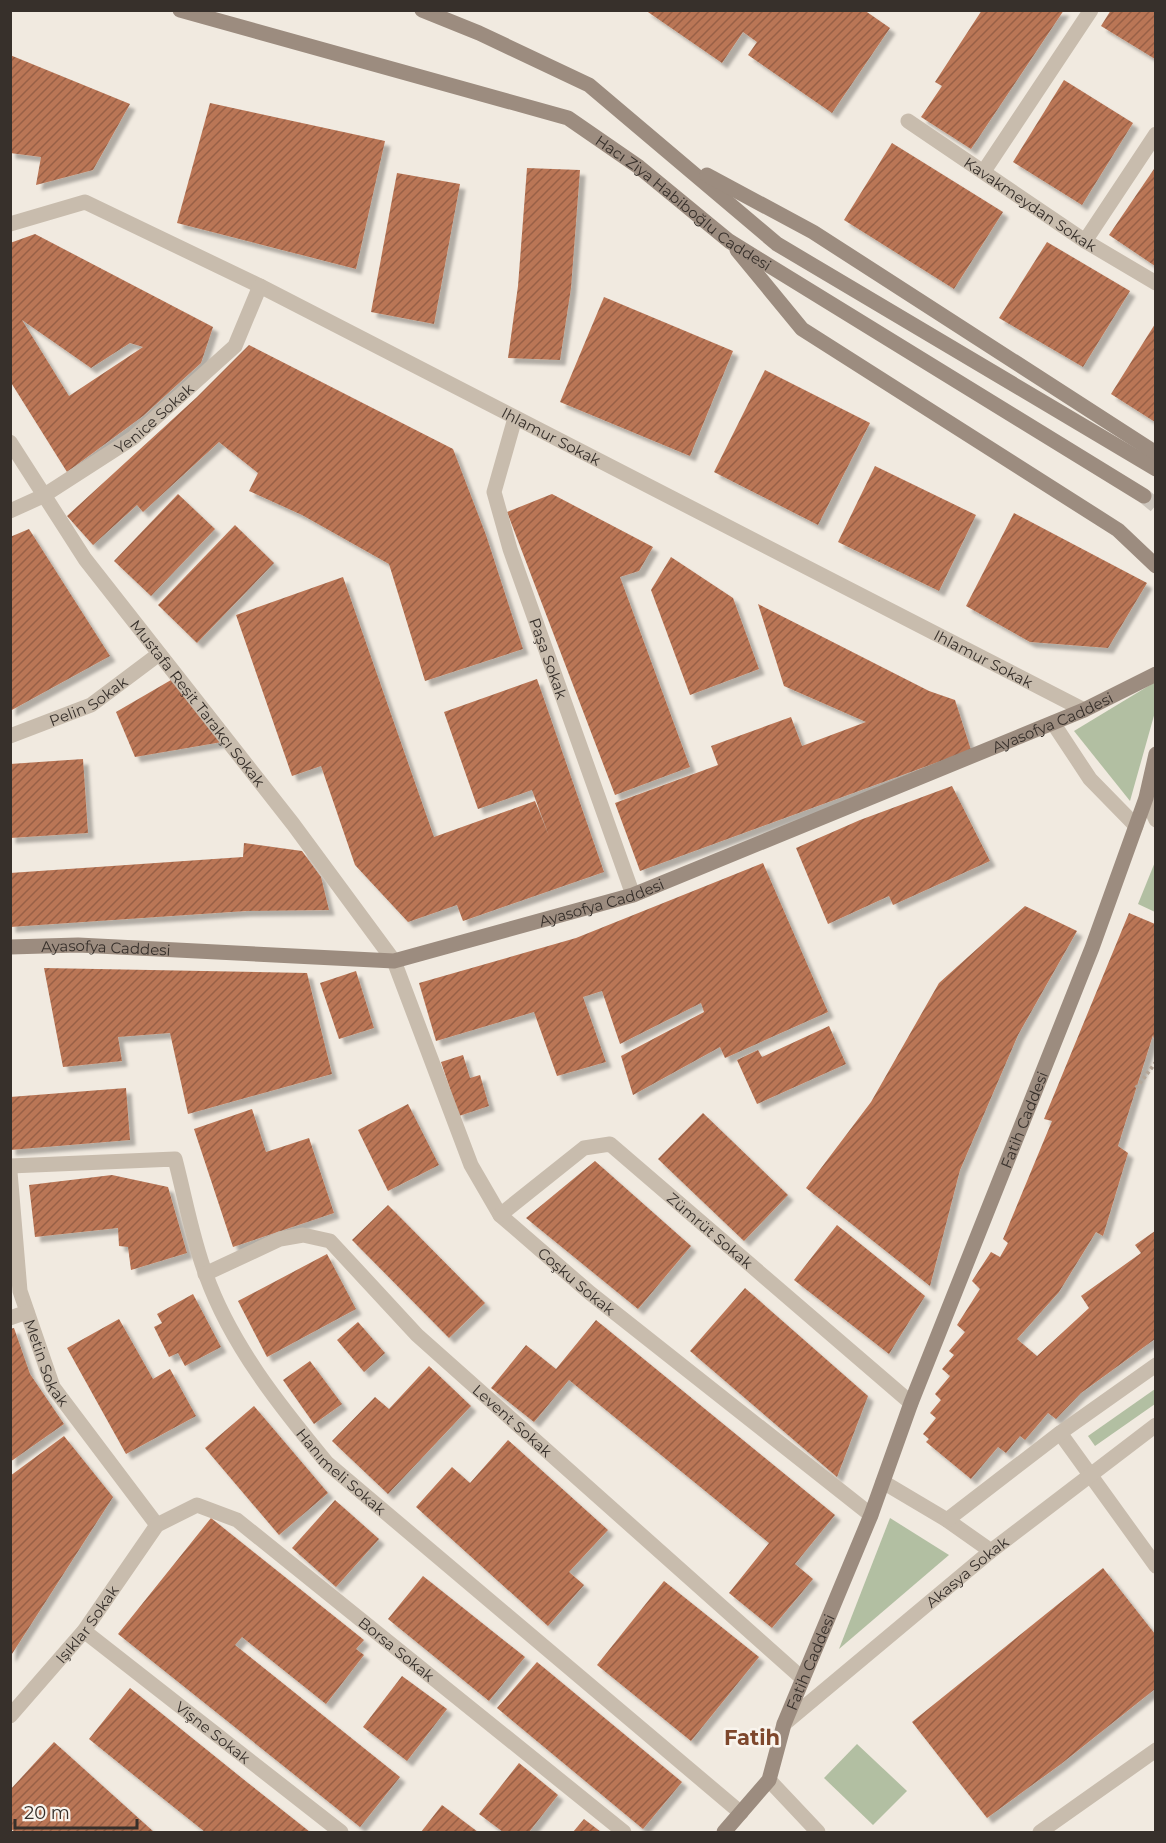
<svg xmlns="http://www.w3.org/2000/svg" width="1166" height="1843" font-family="Montserrat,sans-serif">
<defs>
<pattern id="building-hatch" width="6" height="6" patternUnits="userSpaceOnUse" patternTransform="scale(1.5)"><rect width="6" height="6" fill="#ba7656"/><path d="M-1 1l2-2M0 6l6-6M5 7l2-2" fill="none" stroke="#986147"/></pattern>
<filter id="shadow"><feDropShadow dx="5.5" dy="5.5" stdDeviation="1.5" flood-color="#0004"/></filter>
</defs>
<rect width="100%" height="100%" fill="#f1eae0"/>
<g fill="#b2bfa2">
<polygon points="1155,682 1155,712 1130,801 1074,731"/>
<polygon points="1155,862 1155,912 1138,904"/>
<polygon points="1155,1389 1155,1404 1095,1446 1088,1436"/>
<polygon points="890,1518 949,1555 839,1649"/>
<polygon points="857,1744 907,1791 873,1825 824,1778"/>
</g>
<g fill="url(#building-hatch)" fill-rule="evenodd" filter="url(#shadow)">
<polygon points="645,10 864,10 890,28 832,113 748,55 757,42 743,32 722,63"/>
<polygon points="982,10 1064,10 971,149 921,117 942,86 935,82"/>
<polygon points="1111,10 1155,10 1155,59 1101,26"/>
<polygon points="10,55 130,104 93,170 36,185 41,157 10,153"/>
<polygon points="1064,80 1133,123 1082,205 1013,162"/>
<polygon points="210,103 385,141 356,269 177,223"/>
<polygon points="892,143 1003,212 954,289 844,220"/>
<polygon points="527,168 580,170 571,288 560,360 508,358 518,286"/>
<polygon points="1154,169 1155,170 1155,266 1109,235"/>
<polygon points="397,173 460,184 434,324 371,312"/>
<path d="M35,234L213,327L201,363L143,416L67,472L10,381V243ZM22,320L91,368L130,343L143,347L69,396Z"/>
<polygon points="1047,242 1130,291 1083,367 999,318"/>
<polygon points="604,297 733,351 690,456 560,402"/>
<polygon points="1155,324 1155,422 1111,394"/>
<polygon points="249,345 453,449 486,535 523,649 425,681 389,564 302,515 249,491 258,473 219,442 143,512 137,505 93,545 67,516 197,397"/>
<polygon points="765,370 870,423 818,525 714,472"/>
<polygon points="875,466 976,515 939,591 838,542"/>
<polygon points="178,494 215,529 151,596 114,561"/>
<polygon points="552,494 653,547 639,571 620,577 690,767 615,795 507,512"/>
<polygon points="1014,513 1147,583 1108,648 1030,642 966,606"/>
<polygon points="235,525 274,563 197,643 158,605"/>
<polygon points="29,529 110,656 10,711 10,537"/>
<polygon points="671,557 733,598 759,669 690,695 651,590"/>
<polygon points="343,577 434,837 535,801 549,836 532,790 478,809 444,712 537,679 604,872 463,921 457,905 408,922 355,865 321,766 292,776 236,615"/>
<polygon points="758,604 929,691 955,700 971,750 640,871 615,803 718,765 711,746 791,717 802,746 866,722 784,686"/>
<polygon points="171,680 222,742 135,757 116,712"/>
<polygon points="83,759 88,833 10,838 10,764"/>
<polygon points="952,786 990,861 893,905 889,896 828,924 796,848 860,820"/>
<polygon points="244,843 302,851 321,877 329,910 246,911 10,927 10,873 243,857"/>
<polygon points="763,863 828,1012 725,1058 720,1047 633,1095 621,1056 704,1012 701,1003 620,1044 602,991 583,997 606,1062 557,1076 534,1012 436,1041 419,983 576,938"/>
<polygon points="1025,906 1077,931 1018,1035 960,1170 930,1286 806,1188 871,1102 939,983"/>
<polygon points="1129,913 1155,924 1155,1043 1153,1035 1118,1146 1128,1153 1103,1236 1096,1232 1059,1292 1017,1339 1037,1356 1089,1308 1081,1296 1141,1253 1135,1245 1155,1231 1155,1339 1081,1393 1056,1419 1048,1413 1025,1440 1020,1436 1006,1453 998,1447 971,1479 926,1442 929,1439 923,1434 936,1418 930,1413 941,1400 935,1394 950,1376 942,1369 954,1355 949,1351 965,1332 957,1325 980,1289 972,1281 991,1252 1000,1257 1008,1243 1003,1239 1052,1121 1044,1119"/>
<polygon points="44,968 307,973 332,1074 188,1114 170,1033 118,1037 122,1061 63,1067"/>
<polygon points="356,971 374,1028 339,1039 320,983"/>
<polygon points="829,1026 846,1064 757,1104 737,1060 758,1050 762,1057"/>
<polygon points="463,1055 470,1078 480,1075 489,1106 459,1116 441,1062"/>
<polygon points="126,1088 130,1140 10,1150 10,1097"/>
<polygon points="408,1104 439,1165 388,1191 358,1130"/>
<polygon points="252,1109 266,1152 309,1138 334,1213 233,1247 194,1129"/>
<polygon points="703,1113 788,1195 744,1241 658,1159"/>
<polygon points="595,1161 691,1246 638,1309 526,1218"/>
<polygon points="112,1175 168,1187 187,1253 131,1270 128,1247 119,1246 118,1228 35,1237 29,1185"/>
<polygon points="388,1205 485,1303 449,1338 352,1240"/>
<polygon points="837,1225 925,1296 889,1354 794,1280"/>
<polygon points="327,1254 356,1309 267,1357 238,1301"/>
<polygon points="745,1288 868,1396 837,1477 690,1351"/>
<polygon points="193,1294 221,1347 185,1366 178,1353 169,1357 154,1327 162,1323 157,1314"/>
<polygon points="119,1319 153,1379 170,1369 196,1416 126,1454 67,1348"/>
<polygon points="596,1320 835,1515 795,1564 813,1579 772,1628 729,1593 769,1543 569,1380 534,1422 491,1388 526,1345 556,1369"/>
<polygon points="358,1322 385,1353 364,1372 337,1340"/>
<polygon points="14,1328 30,1374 64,1424 10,1462 10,1329"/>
<polygon points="310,1361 342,1404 314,1424 283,1380"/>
<polygon points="429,1366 471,1406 388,1494 332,1441 375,1397 389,1409"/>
<polygon points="254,1406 328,1493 279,1535 205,1448"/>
<polygon points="64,1436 113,1497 10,1657 10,1476"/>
<polygon points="508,1440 608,1530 569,1572 584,1585 548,1626 416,1507 452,1467 470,1483"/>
<polygon points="335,1500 379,1539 336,1587 292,1548"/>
<polygon points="211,1518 364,1640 356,1649 364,1655 326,1704 242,1637 235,1645 400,1777 360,1827 118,1634"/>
<polygon points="1103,1568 1155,1634 1155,1689 1061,1764 987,1818 912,1722"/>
<polygon points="423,1576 525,1657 489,1701 388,1619"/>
<polygon points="664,1581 759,1657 691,1741 597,1665"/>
<polygon points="537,1662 682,1782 643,1829 497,1708"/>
<polygon points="402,1676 447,1709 407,1761 363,1727"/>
<polygon points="130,1688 248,1783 310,1832 205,1832 146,1785 89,1739"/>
<polygon points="54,1742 154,1832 15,1832 10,1828 10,1790"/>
<polygon points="519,1763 558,1795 529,1832 503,1832 479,1814"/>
<polygon points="442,1805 478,1832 421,1832"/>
<polygon points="584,1819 601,1832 573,1832"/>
</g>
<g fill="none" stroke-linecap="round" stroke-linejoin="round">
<polyline stroke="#ccc5bc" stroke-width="15" stroke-dasharray="15 8" stroke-linecap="butt" points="1144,496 1156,506"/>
<polyline stroke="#b4a698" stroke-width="4" stroke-dasharray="3 3" stroke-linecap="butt" points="1136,1088 1156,1062"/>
<g stroke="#c8bcad" stroke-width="15">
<path id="s1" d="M908,121L1085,241L1156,283"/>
<polyline points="984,171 1091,10"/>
<path id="s2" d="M10,224L85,202L260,286L1084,710"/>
<polyline points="1085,241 1156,134"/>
<path id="s3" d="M515,418L494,492L510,549L633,895"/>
<path id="s4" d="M10,442L85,559L293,824L394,961L471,1165L500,1215L590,1293L871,1515"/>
<path id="s5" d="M10,511L43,496L133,438L235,346L260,286"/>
<polyline points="1053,723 1090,779 1136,826"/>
<path id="s6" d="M10,736L91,705L159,654"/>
<polyline points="1146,798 1156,820"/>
<path id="s7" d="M10,1166L175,1159C185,1197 192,1238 206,1275C231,1345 280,1406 327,1463L741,1813"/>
<path id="s8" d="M10,1172L20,1291L53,1387L157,1525"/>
<path id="s9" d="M500,1215L584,1148L610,1144L911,1403"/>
<path id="s10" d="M205,1274L280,1239L303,1235L330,1241L417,1335L803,1679"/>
<polyline points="10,1318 27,1312"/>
<polyline points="1060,1433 1156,1566"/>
<polyline points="883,1482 947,1520 991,1551"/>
<polyline points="947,1520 1060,1433 1156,1365"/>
<path id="s11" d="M84,1631L341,1832"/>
<path id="s12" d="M10,1716L84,1631L157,1525L197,1505L237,1520L624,1832"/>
<path id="s13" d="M784,1724L991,1551L1156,1425"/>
<polyline points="769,1780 818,1832"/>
<polyline points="1040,1832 1156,1750"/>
</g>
<g stroke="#9c8c7f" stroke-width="15">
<path id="s14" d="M180,10L568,118L639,167L729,241L1144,496"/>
<polyline points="422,10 479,33 589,85 777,244 1156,469"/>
<polyline points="707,175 813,232 1156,453"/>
<polyline points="737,250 802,329 1118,530 1156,566"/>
<path id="s15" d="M10,947L78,945L394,961L633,895L1084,710L1156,674"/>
<path id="s16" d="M724,1832L769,1780L784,1724L871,1515L911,1403L1092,948L1146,798L1156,754"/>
</g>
</g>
<g text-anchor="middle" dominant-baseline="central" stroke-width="5" stroke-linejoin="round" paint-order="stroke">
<g font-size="15" fill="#37302b" stroke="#f9f4ed">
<text stroke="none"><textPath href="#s14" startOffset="546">Hacı Ziya Habiboğlu Caddesi</textPath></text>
<text stroke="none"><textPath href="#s1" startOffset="148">Kavakmeydan Sokak</textPath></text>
<text stroke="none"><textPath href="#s5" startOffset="172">Yenice Sokak</textPath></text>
<text stroke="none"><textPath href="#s2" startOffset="600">Ihlamur Sokak</textPath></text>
<text stroke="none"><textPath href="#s3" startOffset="252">Paşa Sokak</textPath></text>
<text stroke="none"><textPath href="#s2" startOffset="1086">Ihlamur Sokak</textPath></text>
<text stroke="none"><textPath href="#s6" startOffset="86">Pelin Sokak</textPath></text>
<text stroke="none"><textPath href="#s4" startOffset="322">Mustafa Reşit Tarakçı Sokak</textPath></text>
<text stroke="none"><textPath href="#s15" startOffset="1086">Ayasofya Caddesi</textPath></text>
<text stroke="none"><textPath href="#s15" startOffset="600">Ayasofya Caddesi</textPath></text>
<text stroke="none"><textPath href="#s15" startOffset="96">Ayasofya Caddesi</textPath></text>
<text stroke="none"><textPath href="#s16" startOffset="777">Fatih Caddesi</textPath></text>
<text stroke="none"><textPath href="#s9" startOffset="266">Zümrüt Sokak</textPath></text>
<text stroke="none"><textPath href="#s4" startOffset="1023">Coşku Sokak</textPath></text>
<text stroke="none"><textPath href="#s8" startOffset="196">Metin Sokak</textPath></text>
<text stroke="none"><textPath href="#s10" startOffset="390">Levent Sokak</textPath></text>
<text stroke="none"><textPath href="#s7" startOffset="526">Hanımeli Sokak</textPath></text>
<text stroke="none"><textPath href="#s13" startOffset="238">Akasya Sokak</textPath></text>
<text stroke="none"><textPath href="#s12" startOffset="120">Işıklar Sokak</textPath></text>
<text stroke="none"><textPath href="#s12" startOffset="534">Borsa Sokak</textPath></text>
<text stroke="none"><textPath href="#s16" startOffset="194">Fatih Caddesi</textPath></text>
<text stroke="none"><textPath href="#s11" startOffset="164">Vişne Sokak</textPath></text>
</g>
<g font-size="21" font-weight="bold" fill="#7e472c" stroke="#f9f4ed">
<text x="752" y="1737">Fatih</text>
</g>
</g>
<rect width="1166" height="1843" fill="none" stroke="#37302b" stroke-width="24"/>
<path d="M15 1819v9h122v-9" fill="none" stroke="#37302b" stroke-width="3"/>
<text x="24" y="1819" font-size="18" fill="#37302b" stroke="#f9f4ed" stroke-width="4.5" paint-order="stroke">20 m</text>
</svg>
